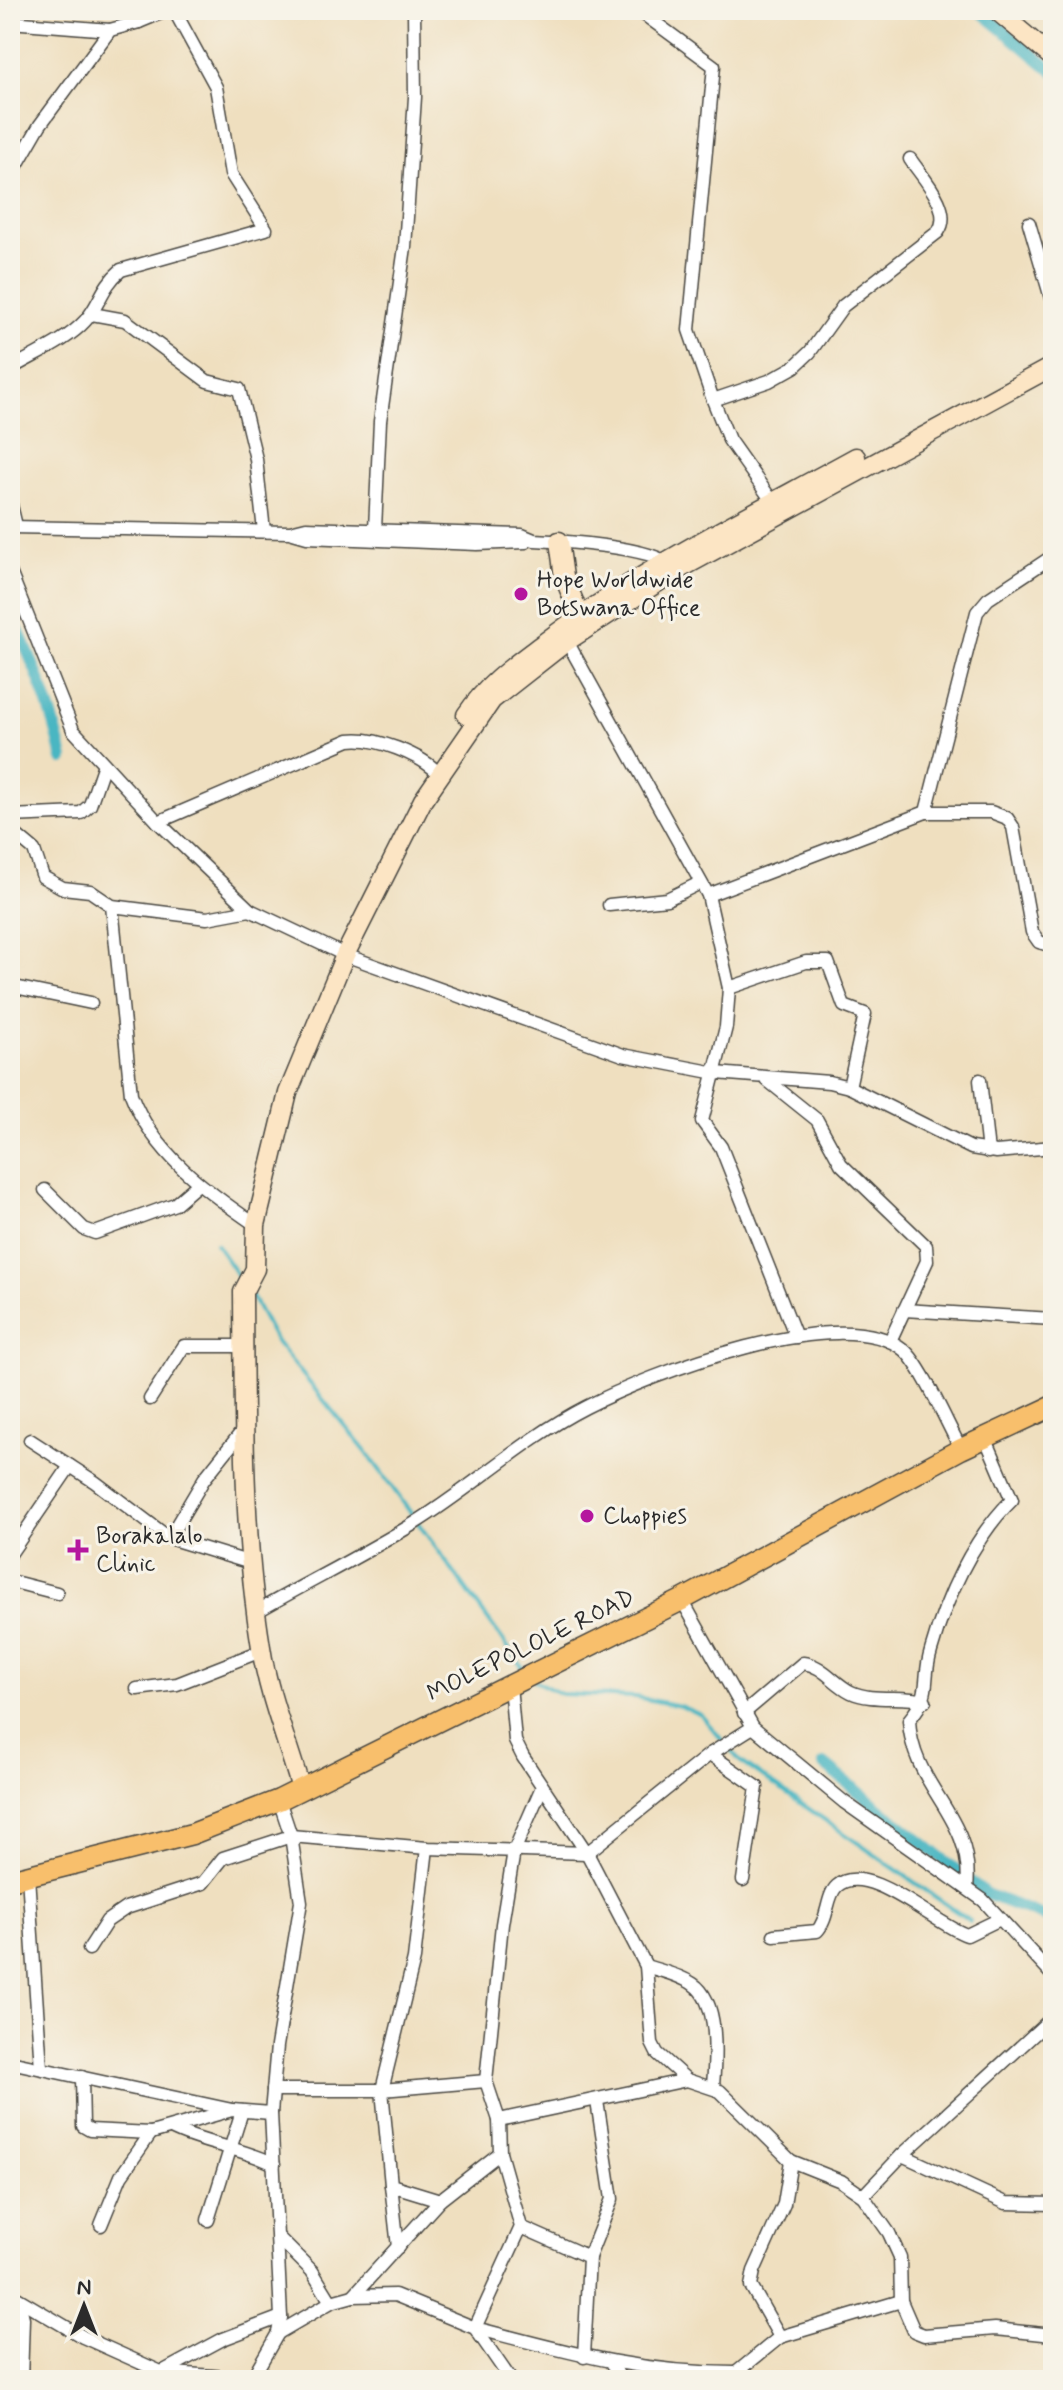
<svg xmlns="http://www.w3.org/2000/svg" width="1063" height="2390" font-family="Mynerve,sans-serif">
<rect width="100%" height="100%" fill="#f7f3e8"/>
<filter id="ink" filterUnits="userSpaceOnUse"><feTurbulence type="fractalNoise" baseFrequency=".0125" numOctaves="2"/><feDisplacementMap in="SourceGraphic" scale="16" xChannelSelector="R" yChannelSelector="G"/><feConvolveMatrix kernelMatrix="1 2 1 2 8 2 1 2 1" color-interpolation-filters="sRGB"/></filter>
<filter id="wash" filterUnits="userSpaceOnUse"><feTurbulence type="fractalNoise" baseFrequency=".006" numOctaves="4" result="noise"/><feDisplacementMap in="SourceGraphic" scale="32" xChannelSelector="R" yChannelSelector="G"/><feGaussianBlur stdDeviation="1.8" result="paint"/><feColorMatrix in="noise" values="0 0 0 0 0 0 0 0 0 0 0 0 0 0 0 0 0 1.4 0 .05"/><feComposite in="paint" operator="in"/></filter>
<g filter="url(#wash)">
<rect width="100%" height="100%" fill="#efdfbf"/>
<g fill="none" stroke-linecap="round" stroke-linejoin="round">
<g stroke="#48b6c2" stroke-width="4">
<polyline points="216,1244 241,1281"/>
<polyline points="251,1295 276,1342 371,1458 526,1672"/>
<polyline points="535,1681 561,1694 636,1697 680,1706 701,1715 740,1761 970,1921"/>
</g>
<g stroke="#48b6c2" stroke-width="12">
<polyline points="979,10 1053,71"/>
<path d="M10,614C33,660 53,709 63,759"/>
<polyline points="824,1764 986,1894 1053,1920"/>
</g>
</g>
</g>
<g filter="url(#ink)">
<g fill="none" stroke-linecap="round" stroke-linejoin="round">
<defs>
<g id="street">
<polyline points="638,10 714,66 689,330 713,400"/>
<polyline points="10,22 110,30"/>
<polyline points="139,22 168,10"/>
<polyline points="10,177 40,125 110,30 139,22 137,10"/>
<polyline points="1029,223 1053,305"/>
<polyline points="92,314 125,320 207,381 239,389 256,459 264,531"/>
<path d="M10,369C33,355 67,341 85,321C100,305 101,287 121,270L266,229L231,174L216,87L174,10"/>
<polyline points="10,501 16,526"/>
<path d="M777,508L729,440L713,400L769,381L794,367L810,352L843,306L938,232C954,210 923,178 910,159"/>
<path d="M10,527L290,532L306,528L522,535L534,540C561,541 653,547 669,565"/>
<polyline points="375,529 380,421 405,247 415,97 414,10"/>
<polyline points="293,533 307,537 477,544 526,542"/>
<polyline points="10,572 73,730 158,822 250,910 345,955 623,1055 716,1073 829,1082 849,1087 971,1148 996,1152 1053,1147"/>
<polyline points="564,636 708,895 729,988 726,1027 702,1121 721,1147 796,1337"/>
<polyline points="926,812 977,612 988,599 1053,556"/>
<polyline points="10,816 81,813 90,805 104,764"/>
<path d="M158,822L349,740C374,736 422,755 439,774"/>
<polyline points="10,830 34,850 43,877 63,888 90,891 112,906 207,918 250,910"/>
<polyline points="708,895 926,812 991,812 1007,818 1013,827 1032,932 1039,942 1053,946"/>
<polyline points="609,905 667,899 700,883"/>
<path d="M112,906L131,1094C153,1153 206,1191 256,1225"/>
<polyline points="10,986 91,1003"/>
<polyline points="729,988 806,962 828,962 844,1006 865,1014 849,1087"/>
<polyline points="767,1080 817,1120 841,1164 926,1246 927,1261 890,1341"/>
<polyline points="980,1080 988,1152"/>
<polyline points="45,1190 84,1229 95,1233 175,1204 197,1185"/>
<polyline points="904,1310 1053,1319"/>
<polyline points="150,1399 184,1346 243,1346"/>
<polyline points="30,1440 95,1482 169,1538 251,1563"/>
<polyline points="169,1538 204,1479 244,1429"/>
<polyline points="10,1554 70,1466"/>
<polyline points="10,1581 57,1593"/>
<polyline points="682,1600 753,1727 844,1802 983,1900 1053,1976"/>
<path d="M256,1612C308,1582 363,1555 415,1523C473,1487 525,1438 586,1407C648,1375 843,1299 904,1350C922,1365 948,1426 961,1449"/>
<polyline points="510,1685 515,1741 523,1757 587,1853 646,1966 652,2043 657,2053 687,2080 720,2091 791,2161 841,2181 863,2196 889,2233 900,2257 901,2301 914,2331 924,2335 995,2329 1053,2335"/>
<polyline points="137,1689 177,1684 261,1651"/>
<path d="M744,1713L803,1663C823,1665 834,1684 851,1692C872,1702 901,1695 925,1701"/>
<polyline points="710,1754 757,1787 743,1880"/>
<path d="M542,1787L514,1851L502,1924L486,2081L499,2120L500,2153L521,2227L475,2328C568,2352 637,2373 734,2373"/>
<polyline points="427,1848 414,1959 382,2090 391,2185 440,2200"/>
<polyline points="28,1876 41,2068"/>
<path d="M967,1888C975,1816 912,1789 909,1720C934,1690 921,1684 931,1651C946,1598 972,1539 1012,1500L985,1437"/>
<path d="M774,1935L817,1931C829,1919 826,1896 837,1886C867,1859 938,1927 967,1935L1000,1919"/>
<polyline points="89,1949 107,1921 126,1908 203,1883 223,1858 291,1836 427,1848 587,1853 710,1754 753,1727"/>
<path d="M646,1966C661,1971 680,1975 693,1984C720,2002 715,2059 713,2086"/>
<polyline points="10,2062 232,2110"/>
<polyline points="82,2077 83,2126 90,2130 151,2133 232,2110 271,2113"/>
<polyline points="273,2090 382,2090 486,2081"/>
<polyline points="499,2120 687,2080"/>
<path d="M171,2128C204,2145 241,2147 274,2164"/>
<polyline points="902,2155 1006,2203 1053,2204"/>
<polyline points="391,2185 398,2247"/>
<polyline points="863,2196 902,2155 1053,2017"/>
<polyline points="208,2220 242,2111"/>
<polyline points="101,2225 121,2176 151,2133"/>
<polyline points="521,2227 589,2257 584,2357"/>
<polyline points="278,2237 312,2271 331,2302"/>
<polyline points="589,2257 612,2199 597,2101"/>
<polyline points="10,2294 83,2337 161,2372 252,2379"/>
<polyline points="353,2296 440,2200 500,2153"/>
<polyline points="19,2301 23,2318 21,2380"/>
<polyline points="278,2333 331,2302 353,2296 395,2295 475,2328 511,2380"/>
<polyline points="780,2337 751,2286 754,2271 784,2204 791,2161"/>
<polyline points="612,2364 621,2380"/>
<polyline points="731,2377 780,2337 901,2301"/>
<polyline points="147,2380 223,2339 281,2317"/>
<polyline points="251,2380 278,2333 281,2317 271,2113 277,2046 301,1902 291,1836 279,1800"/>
</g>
<g id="secondary">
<polyline points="996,10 1053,58"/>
<polyline points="559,541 564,577 580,616"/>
<path d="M466,715C486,685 513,666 541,645C638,570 749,516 856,457"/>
<path d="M301,1789C288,1743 268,1695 261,1647C242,1531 244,1409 243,1292L255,1269L256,1225L288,1093L345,955L423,800L492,700L566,642L674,572L1053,366"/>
</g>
<polyline id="primary" points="10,1880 192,1834 279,1800 682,1600 961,1449 1053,1406"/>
</defs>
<use href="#street" stroke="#484641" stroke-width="15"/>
<use href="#secondary" stroke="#484641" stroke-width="21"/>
<use href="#primary" stroke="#484641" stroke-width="23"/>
<use href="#street" stroke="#fff" stroke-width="12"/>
<use href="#secondary" stroke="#fce5c4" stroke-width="18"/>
<use href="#primary" stroke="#f8bf6c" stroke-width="20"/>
</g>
</g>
<g fill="#b5179e" stroke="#f7f3e8" stroke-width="3">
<circle cx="521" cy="594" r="8"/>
<circle cx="587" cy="1516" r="8"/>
<path d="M74 1538h8v8h8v8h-8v8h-8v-8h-8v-8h8z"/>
</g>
<g text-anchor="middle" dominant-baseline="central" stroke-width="6" stroke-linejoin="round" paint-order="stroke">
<g font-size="24" fill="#2b2b2b" stroke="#f7f3e8" text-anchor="start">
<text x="537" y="580">Hope Worldwide<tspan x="537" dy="28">Botswana Office</tspan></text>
<text x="603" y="1516">Choppies</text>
<text x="96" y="1536">Borakalalo<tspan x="96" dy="28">Clinic</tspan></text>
</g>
<g font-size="24" fill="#2b2b2b" stroke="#f7f3e8">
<text transform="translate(531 1646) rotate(-26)">MOLEPOLOLE ROAD</text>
</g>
</g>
<rect width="1063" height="2390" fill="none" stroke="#f7f3e8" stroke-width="40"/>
<g transform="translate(84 2306)" stroke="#f7f3e8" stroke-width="6" paint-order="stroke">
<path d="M0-6L14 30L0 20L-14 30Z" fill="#2b2b2b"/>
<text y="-12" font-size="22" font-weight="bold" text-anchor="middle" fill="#2b2b2b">N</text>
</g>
</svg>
